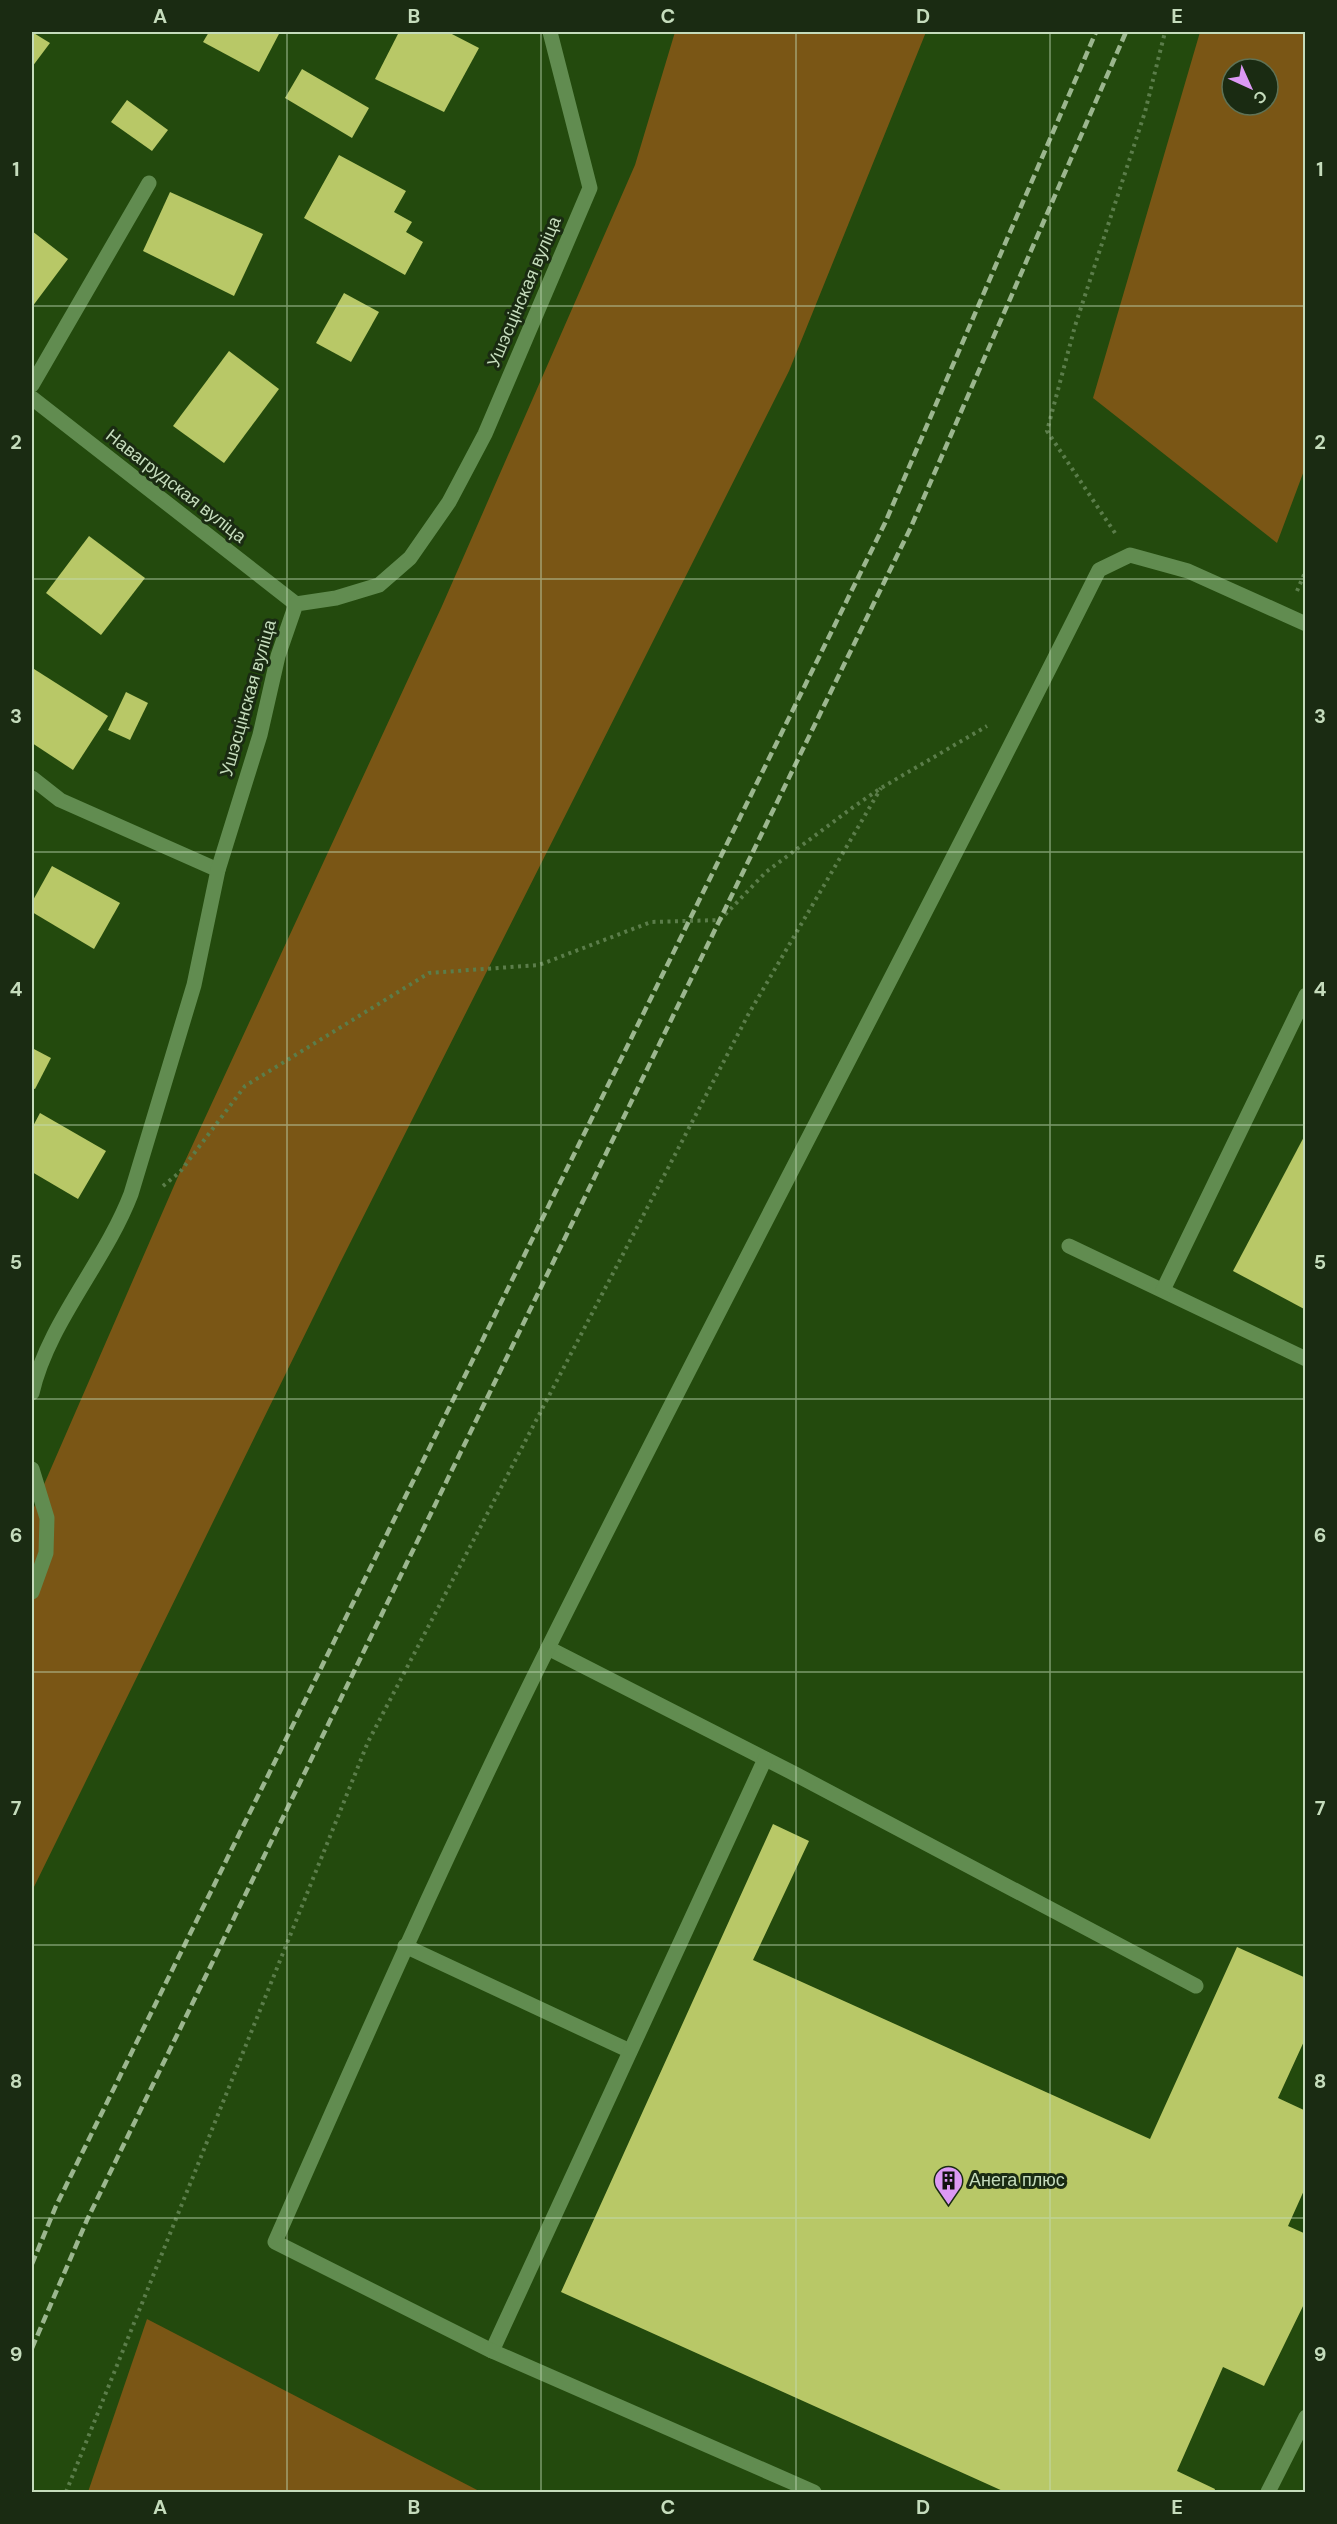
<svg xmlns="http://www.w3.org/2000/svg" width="1337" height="2524" font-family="'DM Sans',sans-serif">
<rect width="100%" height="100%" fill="#234a0d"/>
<g fill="#7a5615" fill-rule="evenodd">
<polygon points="675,32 926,32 789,371 339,1265 32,1891 32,1512 180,1172 442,606 635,165"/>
<path d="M1200,32H1305V468L1277,543L1093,398ZM1232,69H1268V105H1232Z"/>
<polygon points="147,2319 481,2492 88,2492"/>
</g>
<g fill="#b8c867">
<polygon points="32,32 50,43 32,67"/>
<polygon points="209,32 280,32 259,72 203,42"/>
<polygon points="399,32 448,32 479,48 444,112 375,79"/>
<polygon points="302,69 369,108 352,138 285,98"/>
<polygon points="127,100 168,130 152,151 111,122"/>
<polygon points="339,155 406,191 394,212 412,222 406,232 423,242 405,275 304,218"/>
<polygon points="170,192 263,234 234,296 143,251"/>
<polygon points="32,231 68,259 32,307"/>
<polygon points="344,293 379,312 351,362 316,343"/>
<polygon points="229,351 279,389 224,463 173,426"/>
<polygon points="89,536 145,578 101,635 46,593"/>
<polygon points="34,669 108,716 73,770 32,743 32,673"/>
<polygon points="126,692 148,703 130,740 108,730"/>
<polygon points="52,866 120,903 94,949 32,912 32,902"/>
<polygon points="32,1048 51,1058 35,1089 32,1088"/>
<polygon points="40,1113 106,1151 78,1199 32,1172 32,1128"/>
<polygon points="1306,1133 1306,1310 1233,1271"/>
<polygon points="773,1824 809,1841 753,1960 1150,2139 1237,1947 1306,1978 1306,2037 1278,2098 1306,2111 1306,2186 1288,2226 1306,2234 1306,2300 1264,2386 1223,2367 1177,2471 1215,2489 1214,2492 1005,2492 561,2292"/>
</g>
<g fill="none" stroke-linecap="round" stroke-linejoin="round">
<g stroke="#5b7d4a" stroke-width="4" stroke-dasharray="3 4.5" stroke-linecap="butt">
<polyline points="1115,533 1047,431 1075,326 1145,112 1165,32"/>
<polyline points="1297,591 1306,570"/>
<polyline points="163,1186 180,1172 245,1086 429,973 539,965 651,922 720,920 766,872 852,808 881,788 987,726"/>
<polyline points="66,2492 368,1742 748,1015 881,788"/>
</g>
<g stroke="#618c50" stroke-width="15">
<polyline points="32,385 149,183"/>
<polyline points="32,398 296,604"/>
<polyline points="32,778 60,800 218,870"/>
<polyline points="1069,1246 1306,1359"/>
<polyline points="1163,1290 1306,995"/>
<path d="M32,1393C48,1323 105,1262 131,1194L194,985L218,870L260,735L278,656L296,604L336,598L379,585L410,558L449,502L485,434L590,188L550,32"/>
<polyline points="32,1469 47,1518 46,1553 32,1592"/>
<polyline points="548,1648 795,1774 1196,1986"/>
<polyline points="405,1946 630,2051"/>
<polyline points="492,2351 765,1759"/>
<path d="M814,2492L492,2351L275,2242C363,2042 451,1842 549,1646C729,1286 919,930 1099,570L1130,555L1188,571L1306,624"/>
<polyline points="1268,2492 1306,2417"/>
</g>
<g stroke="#9bb68e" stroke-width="4.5" stroke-dasharray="9 4.5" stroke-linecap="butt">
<polyline points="32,2264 56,2206 885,523 1096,32"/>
<polyline points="32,2348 87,2220 911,527 1126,32"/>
</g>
</g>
<path fill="none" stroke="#c5dcbc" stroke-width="1.5" stroke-opacity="0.55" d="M287,32V2492M541,32V2492M796,32V2492M1050,32V2492M32,306H1306M32,579H1306M32,852H1306M32,1125H1306M32,1399H1306M32,1672H1306M32,1945H1306M32,2218H1306"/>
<defs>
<symbol id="building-pin" viewBox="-11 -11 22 30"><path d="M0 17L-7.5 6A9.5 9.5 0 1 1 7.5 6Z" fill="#dc99f4" stroke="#1a2b12"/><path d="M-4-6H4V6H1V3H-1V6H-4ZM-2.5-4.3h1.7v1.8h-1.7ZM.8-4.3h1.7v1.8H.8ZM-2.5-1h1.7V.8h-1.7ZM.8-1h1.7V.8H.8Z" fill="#111"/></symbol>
</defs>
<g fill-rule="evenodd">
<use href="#building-pin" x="932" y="2164" width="33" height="45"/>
</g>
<g text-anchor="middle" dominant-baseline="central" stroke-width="6" stroke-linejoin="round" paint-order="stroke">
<g font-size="18" fill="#c5dcbc" stroke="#1a2b12">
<text transform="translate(524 292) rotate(-67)">Ушэсцінская вуліца</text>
<text transform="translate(176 486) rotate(38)">Навагрудская вуліца</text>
<text transform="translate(248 698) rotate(-74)">Ушэсцінская вуліца</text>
</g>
<g font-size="18" fill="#c5dcbc" stroke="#1a2b12" text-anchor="start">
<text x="969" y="2180">Анега плюс</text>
</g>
</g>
<rect width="1337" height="2524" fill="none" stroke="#1a2b12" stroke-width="66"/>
<g transform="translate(1250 87) rotate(135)"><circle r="28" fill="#1a2b12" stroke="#5e7256" stroke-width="1.5"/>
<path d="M0-4.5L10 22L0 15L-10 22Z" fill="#dc99f4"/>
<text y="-9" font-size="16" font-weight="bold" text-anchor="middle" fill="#c5dcbc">С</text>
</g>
<rect x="33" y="33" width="1271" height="2458" fill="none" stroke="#c5dcbc" stroke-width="2"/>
<g font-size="20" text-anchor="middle" font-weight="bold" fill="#c5dcbc">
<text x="160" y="23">A</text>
<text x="414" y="23">B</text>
<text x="668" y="23">C</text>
<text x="923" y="23">D</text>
<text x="1177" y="23">E</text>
<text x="16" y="176">1</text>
<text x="1320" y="176">1</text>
<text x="16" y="449">2</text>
<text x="1320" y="449">2</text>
<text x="16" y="723">3</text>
<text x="1320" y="723">3</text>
<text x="16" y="996">4</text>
<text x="1320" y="996">4</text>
<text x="16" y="1269">5</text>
<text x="1320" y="1269">5</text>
<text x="16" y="1542">6</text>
<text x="1320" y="1542">6</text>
<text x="16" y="1815">7</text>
<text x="1320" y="1815">7</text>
<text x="16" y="2088">8</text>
<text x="1320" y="2088">8</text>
<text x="16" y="2361">9</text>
<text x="1320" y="2361">9</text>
<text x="160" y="2514">A</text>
<text x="414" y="2514">B</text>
<text x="668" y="2514">C</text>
<text x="923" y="2514">D</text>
<text x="1177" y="2514">E</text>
</g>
</svg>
